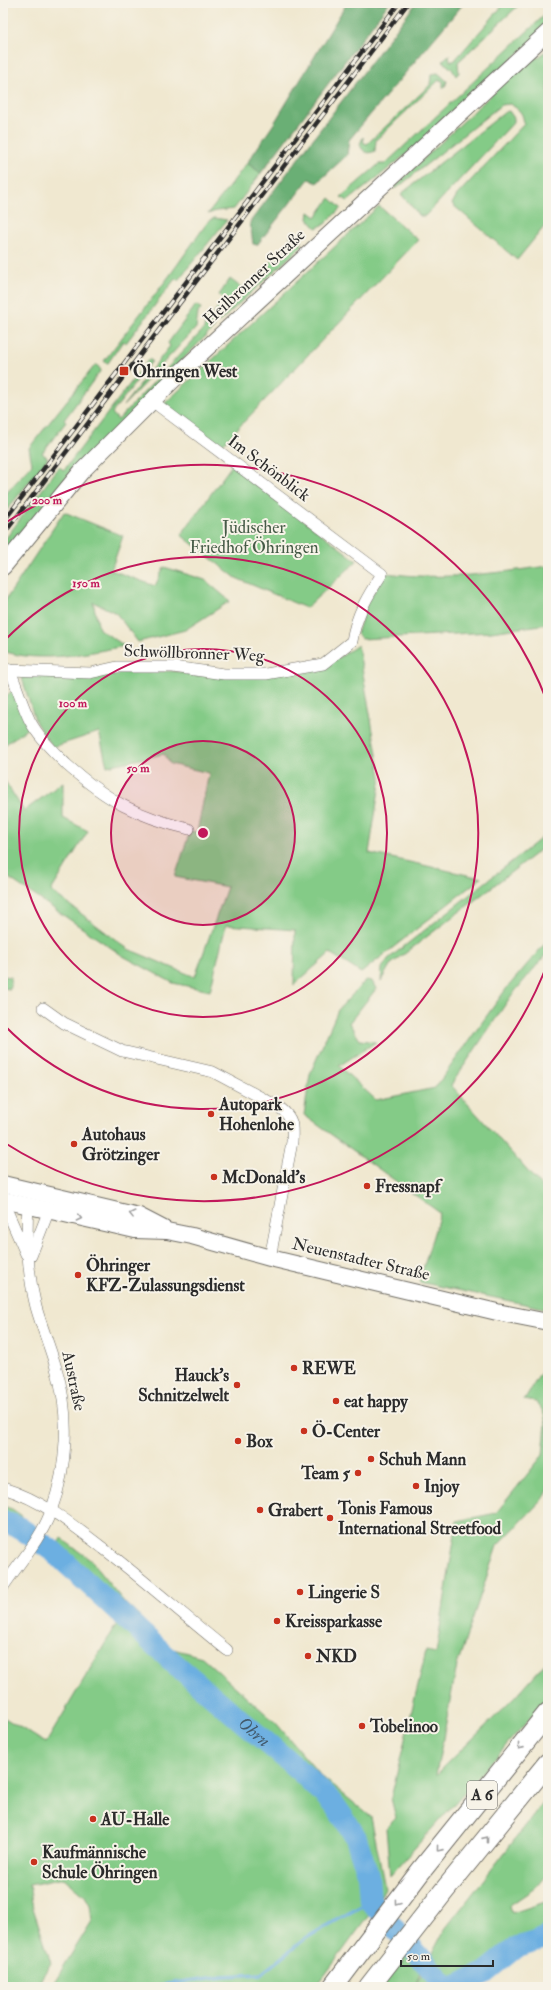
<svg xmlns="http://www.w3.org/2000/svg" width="551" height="1990" font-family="'IM FELL Double Pica',serif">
<rect width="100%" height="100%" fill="#f7f3e8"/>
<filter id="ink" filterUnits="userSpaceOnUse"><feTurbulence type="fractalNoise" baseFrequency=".025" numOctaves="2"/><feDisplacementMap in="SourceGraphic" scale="8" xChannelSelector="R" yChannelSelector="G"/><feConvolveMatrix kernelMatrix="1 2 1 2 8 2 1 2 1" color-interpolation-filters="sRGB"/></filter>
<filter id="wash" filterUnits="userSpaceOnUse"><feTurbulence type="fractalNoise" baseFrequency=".012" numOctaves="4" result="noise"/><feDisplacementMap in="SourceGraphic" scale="16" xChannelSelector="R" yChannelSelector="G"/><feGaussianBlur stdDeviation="0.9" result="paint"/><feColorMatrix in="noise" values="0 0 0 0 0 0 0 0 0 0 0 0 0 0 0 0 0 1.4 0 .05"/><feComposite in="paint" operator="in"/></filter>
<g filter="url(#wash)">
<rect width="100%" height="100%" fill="#f0e8d0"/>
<g fill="#84cb87" stroke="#587b59">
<polygon points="505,3 521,3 458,62 459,73 456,76 452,69 442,61 449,55 450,61 454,61"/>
<polygon points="548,12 548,26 428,137 348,201 341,197 379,164 385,164"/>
<path d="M548,49V222L517,260L452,204L457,195L524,124C523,113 520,110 510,104L501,105L397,188H393L529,59L539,57Z"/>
<path d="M438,73L447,81L445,87L443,88V81L439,80L376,140L375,151C368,155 362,152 360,144L363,137L364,143L367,144L430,85L431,74Z"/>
<polygon points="509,111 514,118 514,122 429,212 425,216 420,216 401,194 505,112"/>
<polygon points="247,163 261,173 234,209 216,211 208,214"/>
<polygon points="330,198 341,208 325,224 316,228 308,219 309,212 316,217"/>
<polygon points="379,206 418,240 219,448 163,405"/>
<polygon points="214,218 227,220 178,280 175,279 126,343 123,341 108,363 106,363 104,361 170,275 207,223"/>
<polygon points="297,235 302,239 301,247 219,322 213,315 224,300 219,295 230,279 246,291 273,259 278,258 291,242 290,236"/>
<polygon points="196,305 201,308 198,313 196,328 123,406 170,346 168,343"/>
<polygon points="206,319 215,327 187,355 3,557 3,542 59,467 64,470 149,359 152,361 112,413 118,420 204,329"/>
<polygon points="96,364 101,370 64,420 66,422 42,453 48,458 3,515 3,497 32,464 29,448"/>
<polygon points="232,465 357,561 306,608 236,578 181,535"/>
<path d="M64,512L123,536L111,570L155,586L164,567L205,580L230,601L185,630L138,642L116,613L93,602L99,629L125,646C88,653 40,664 3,651V604Z"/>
<path d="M548,566V624L491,632L362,639L357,634L367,602L387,573C439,581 497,573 548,566Z"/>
<polygon points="358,645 381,777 369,853 481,878 361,973 330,953 294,985 295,930 226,925 210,991 173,983 123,956 3,874 3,778 24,811 63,782 63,818 88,831 51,891 128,949 195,977 227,887 175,877 190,831 197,832 209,773 170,764 164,754 107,766 99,732 53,747 36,723 21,675 172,671 222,677 325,667"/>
<polygon points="14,689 28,728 3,746 3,699"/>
<polygon points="548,833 548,844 390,965 381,981 382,968 388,959"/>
<polygon points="548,940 548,952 511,996 451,1085 548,1194 548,1309 419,1282 440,1213 304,1115 310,1074 338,1010 366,980 372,981 376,989 349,1023 360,1040 376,1042 339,1066 376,1100 435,1088 506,989"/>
<polygon points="3,976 11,977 10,989 3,988"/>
<polygon points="548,1368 548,1491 540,1502 497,1546 457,1665 436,1775 516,1696 548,1660 548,1698 390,1876 386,1828 396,1818 391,1798 426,1651 436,1653 457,1521 496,1513 543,1455 546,1423 543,1411 536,1402 524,1400 542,1371"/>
<polygon points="3,1506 12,1509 22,1516 20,1526 3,1518"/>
<polygon points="61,1538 93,1562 97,1569 125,1603 173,1649 202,1657 276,1723 320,1775 371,1817 385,1888 375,1907 316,1987 51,1987 92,1921 90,1905 85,1896 64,1878 29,1885 33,1908 51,1963 36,1987 3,1987 3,1717 46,1743 122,1615 54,1552"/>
<polygon points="548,1797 548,1873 535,1888 510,1905 512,1913 548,1901 548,1949 525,1951 503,1971 481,1987 372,1987 406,1954 424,1961 415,1986 445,1929"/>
</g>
<g fill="#6baf74" stroke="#4b6d50">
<polygon points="347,3 389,3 261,173 247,163 273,125"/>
<polygon points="416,3 464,3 349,140 347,155 317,183 309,179 257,245 253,244 250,222"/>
</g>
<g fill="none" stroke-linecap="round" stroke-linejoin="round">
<polyline stroke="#6cafe1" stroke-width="3.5" points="160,1987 167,1984 223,1976 261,1974 306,1938 370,1901"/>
<g stroke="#6cafe1" stroke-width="22">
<path id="s1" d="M3,1521L20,1528L54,1552L175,1664L301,1772L333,1803L347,1823L356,1838L368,1875L370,1901L447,1987"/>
<polyline points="452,1987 485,1973 517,1947 535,1942 548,1936"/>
</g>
</g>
</g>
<g filter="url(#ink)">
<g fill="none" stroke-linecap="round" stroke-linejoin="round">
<defs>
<g id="minor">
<path d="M3,668L10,670L90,673L117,667H173L224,674H266L323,664L352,641C356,615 368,595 382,574L152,401"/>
<path d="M10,670C17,687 22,705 30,721C39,738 54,752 67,765C108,801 136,816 189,829"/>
<path d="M43,1008L64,1023L122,1051L213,1072L279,1107C293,1118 293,1124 292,1142L270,1258"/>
<polyline points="3,1208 8,1213 26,1254"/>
<polyline points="31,1256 49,1210"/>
<path d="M3,1488C42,1500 72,1524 104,1549C146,1582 186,1617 227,1650"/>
<path d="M3,1587C19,1563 41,1539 51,1511C68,1466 70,1413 56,1368C50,1347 42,1328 36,1307C28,1275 26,1238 28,1205"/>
</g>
<g id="secondary">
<polyline points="3,567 81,472 183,370 548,32"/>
<polyline points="3,1184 139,1216 164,1229"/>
<polyline points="3,1200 135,1230 167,1231 192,1236 270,1258 497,1312 548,1322"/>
</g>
<g id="motorway">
<polyline points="333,1987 420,1872 548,1713"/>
<polyline points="369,1987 444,1891 548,1763"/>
</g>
</defs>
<use href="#minor" stroke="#706d65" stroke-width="12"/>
<use href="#secondary" stroke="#706d65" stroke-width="18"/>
<use href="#motorway" stroke="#706d65" stroke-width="22"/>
<use href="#minor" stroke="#fff" stroke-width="11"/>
<use href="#secondary" stroke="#fff" stroke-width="16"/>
<use href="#motorway" stroke="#fff" stroke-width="20"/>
<defs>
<g id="rail">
<polyline points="3,522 399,3"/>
<polyline points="3,535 408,3"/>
</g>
</defs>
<use href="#rail" stroke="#2b2b2b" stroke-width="4.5"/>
<use href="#rail" stroke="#f7f3e8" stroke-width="3" stroke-dasharray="9" stroke-linecap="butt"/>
</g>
<defs><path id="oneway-chevron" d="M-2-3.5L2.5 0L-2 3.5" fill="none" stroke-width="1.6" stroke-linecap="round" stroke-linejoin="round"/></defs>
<g stroke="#a0a0a0">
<use href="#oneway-chevron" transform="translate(132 1214) rotate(-166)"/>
<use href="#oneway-chevron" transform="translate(79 1218) rotate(12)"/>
<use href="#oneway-chevron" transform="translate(520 1747) rotate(129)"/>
<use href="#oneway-chevron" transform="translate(486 1839) rotate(-51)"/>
<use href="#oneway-chevron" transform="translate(439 1849) rotate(129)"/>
<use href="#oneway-chevron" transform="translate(397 1903) rotate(127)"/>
</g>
</g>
<circle cx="203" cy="833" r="92" fill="#c2185b" fill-opacity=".12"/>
<g fill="none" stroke="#c2185b" stroke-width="2">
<circle cx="203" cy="833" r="92"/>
<circle cx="203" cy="833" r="184"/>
<path d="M4 641A276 276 0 1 1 4 1025"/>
<path d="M548 962A368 368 0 0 1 5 1143M5 523A368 368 0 0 1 548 704"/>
</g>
<g fill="#c8321e" stroke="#f7f3e8" stroke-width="1.5">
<rect x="119" y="366" width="10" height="10" rx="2"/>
<circle cx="211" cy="1114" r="4"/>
<circle cx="74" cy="1144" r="4"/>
<circle cx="214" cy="1177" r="4"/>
<circle cx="367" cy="1186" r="4"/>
<circle cx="78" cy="1275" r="4"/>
<circle cx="294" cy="1368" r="4"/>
<circle cx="237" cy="1385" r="4"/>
<circle cx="336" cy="1401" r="4"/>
<circle cx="304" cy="1431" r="4"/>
<circle cx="238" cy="1441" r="4"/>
<circle cx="371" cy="1459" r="4"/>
<circle cx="358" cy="1473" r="4"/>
<circle cx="416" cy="1486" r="4"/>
<circle cx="260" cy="1510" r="4"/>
<circle cx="330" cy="1518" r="4"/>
<circle cx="300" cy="1592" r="4"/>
<circle cx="277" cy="1621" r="4"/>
<circle cx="308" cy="1656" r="4"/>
<circle cx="362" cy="1726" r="4"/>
<circle cx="93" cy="1819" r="4"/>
<circle cx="34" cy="1862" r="4"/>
</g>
<g text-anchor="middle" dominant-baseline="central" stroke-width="4" stroke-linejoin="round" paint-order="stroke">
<rect fill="#f7f3e8" stroke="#686764" stroke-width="1" x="467" y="1781" width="30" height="28" rx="3"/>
<g font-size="16" font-weight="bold" fill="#2b2b2b">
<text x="482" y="1795">A 6</text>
</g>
<g font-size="17" fill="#2b2b2b" stroke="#f7f3e8">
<text transform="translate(254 277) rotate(-43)">Heilbronner Straße</text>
<text transform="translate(269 468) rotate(37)">Im Schönblick</text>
<text transform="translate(194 653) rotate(2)">Schwöllbronner Weg</text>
<text transform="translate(361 1259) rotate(13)">Neuenstadter Straße</text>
<text transform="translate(74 1381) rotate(78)">Austraße</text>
</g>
<g font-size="17" font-weight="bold" fill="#2b2b2b" stroke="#f7f3e8" text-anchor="start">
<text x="133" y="371">Öhringen West</text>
<text x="219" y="1104">Autopark<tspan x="219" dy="20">Hohenlohe</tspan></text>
<text x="82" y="1134">Autohaus<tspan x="82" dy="20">Grötzinger</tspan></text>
<text x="222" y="1177">McDonald's</text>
<text x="375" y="1186">Fressnapf</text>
<text x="86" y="1265">Öhringer<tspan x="86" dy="20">KFZ-Zulassungsdienst</tspan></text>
<text x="302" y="1368">REWE</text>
<text x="229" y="1375" text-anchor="end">Hauck's<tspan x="229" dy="20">Schnitzelwelt</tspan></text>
<text x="344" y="1401">eat happy</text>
<text x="312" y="1431">Ö-Center</text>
<text x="246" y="1441">Box</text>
<text x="379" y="1459">Schuh Mann</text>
<text x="350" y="1473" text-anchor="end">Team 5</text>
<text x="424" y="1486">Injoy</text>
<text x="338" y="1508">Tonis Famous<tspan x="338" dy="20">International Streetfood</tspan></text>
<text x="268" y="1510">Grabert</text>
<text x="308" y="1592">Lingerie S</text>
<text x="285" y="1621">Kreissparkasse</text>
<text x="316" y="1656">NKD</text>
<text x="370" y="1726">Tobelinoo</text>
<text x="101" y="1819">AU-Halle</text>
<text x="42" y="1852">Kaufmännische<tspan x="42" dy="20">Schule Öhringen</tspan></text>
</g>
<g font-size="17" fill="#465b47" stroke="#f7f3e8">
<text x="254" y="527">Jüdischer<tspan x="254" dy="20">Friedhof Öhringen</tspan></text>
</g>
<g font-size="18" font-style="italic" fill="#42596b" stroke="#f7f3e8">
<text stroke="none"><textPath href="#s1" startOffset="329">Ohrn</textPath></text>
</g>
</g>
<circle cx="203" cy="833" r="6" fill="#c2185b" stroke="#f7f3e8" stroke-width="2"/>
<g font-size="12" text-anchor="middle" font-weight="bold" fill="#c2185b" stroke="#f7f3e8" stroke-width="4" stroke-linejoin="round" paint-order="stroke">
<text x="47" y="504">200 m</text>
<text x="86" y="587">150 m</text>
<text x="73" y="707">100 m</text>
<text x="138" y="772">50 m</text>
</g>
<rect width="551" height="1990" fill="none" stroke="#f7f3e8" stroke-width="16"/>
<path d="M401 1960v6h92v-6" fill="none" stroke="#2b2b2b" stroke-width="2"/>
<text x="407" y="1960" font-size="12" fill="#2b2b2b" stroke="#f7f3e8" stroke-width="3" paint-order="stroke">50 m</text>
</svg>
